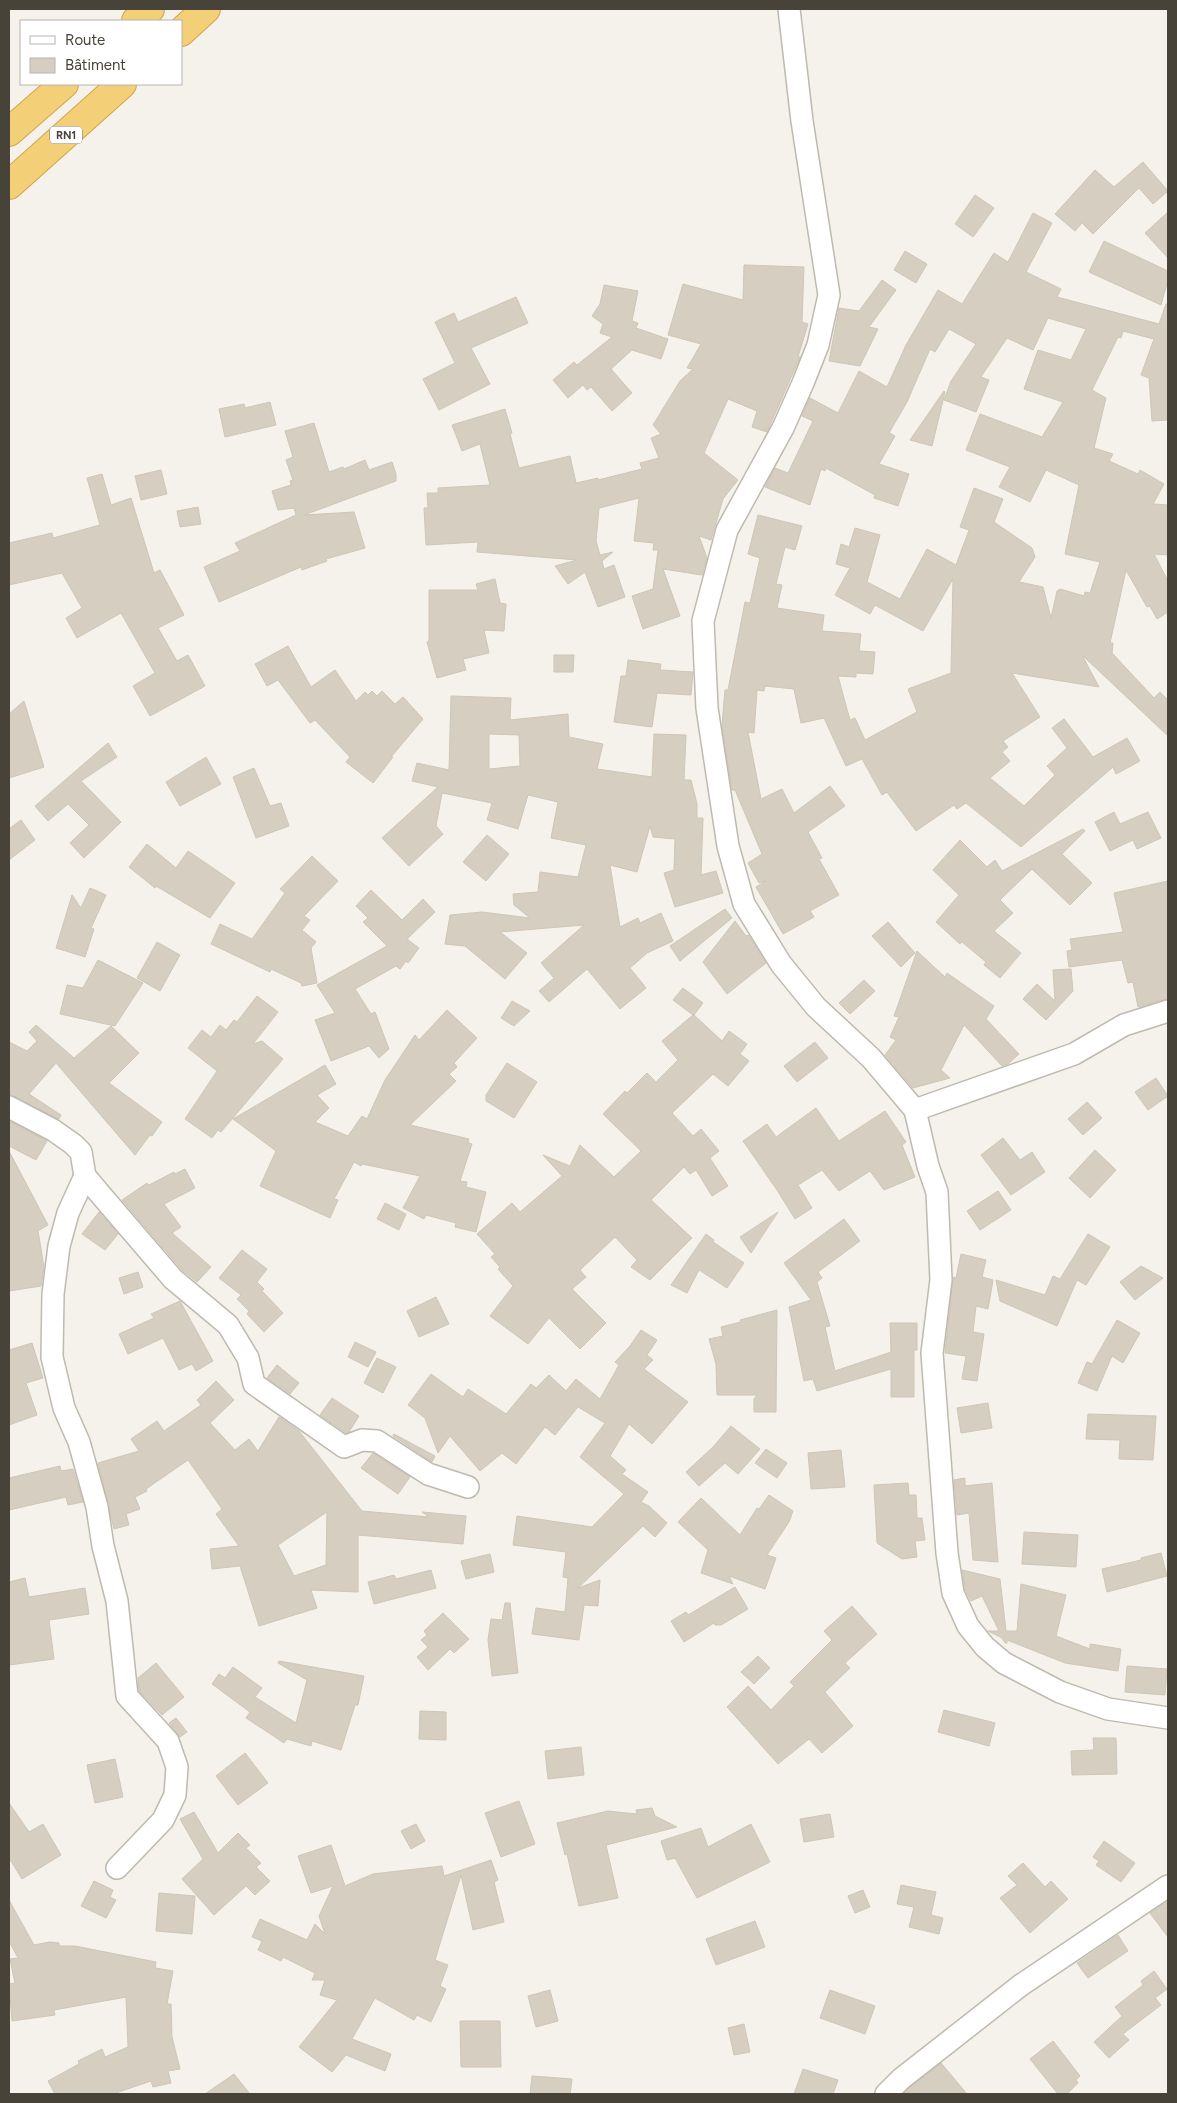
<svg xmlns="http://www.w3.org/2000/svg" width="1177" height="2103" font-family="Figtree,sans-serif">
<rect width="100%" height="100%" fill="#f4f2eb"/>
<g fill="#d5cec1" stroke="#cfc6b5" fill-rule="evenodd">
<polygon points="1143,162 1168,191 1153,204 1139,188 1093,234 1082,223 1075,231 1055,214 1095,170 1114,187"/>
<polygon points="975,195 994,208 973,237 955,224"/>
<polygon points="1168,212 1168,258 1145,233"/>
<polygon points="1033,213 1052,223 1026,272 1061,289 1057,297 1159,324 1166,304 1168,304 1168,420 1152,421 1149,378 1141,375 1154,339 1123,331 1121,338 1118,337 1092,390 1106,398 1094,448 1113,454 1109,461 1138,474 1140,470 1164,484 1153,504 1168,505 1168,555 1154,554 1168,581 1168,612 1157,619 1150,606 1147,607 1126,570 1110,643 1113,643 1112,653 1154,698 1160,692 1168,700 1168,736 1082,655 1099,687 1012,673 1040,717 1003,741 1008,747 1002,752 1010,761 990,778 1024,806 1055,775 1047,766 1067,748 1052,728 1064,719 1093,757 1127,738 1140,761 1116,774 1113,767 1021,847 966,803 957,809 954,805 916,831 887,792 882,795 862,759 846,766 824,718 801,723 794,689 765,686 764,691 757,690 754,733 748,732 761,799 782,789 794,813 830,786 845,806 808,832 822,858 819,859 839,895 810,911 814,917 783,934 756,887 766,881 759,883 748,863 762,854 735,790 732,790 722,726 725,690 728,690 745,602 750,603 760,558 748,554 758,515 802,526 795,550 785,547 776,584 782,585 777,608 824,615 822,631 861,634 859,651 875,652 873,674 856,673 856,677 838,676 850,720 855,718 865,740 917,712 908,689 951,673 953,579 923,631 875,605 870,614 835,595 850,568 836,564 841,544 849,547 855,528 880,535 867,582 900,599 927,549 956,565 969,530 960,527 974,488 1003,499 994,522 1032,548 1035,557 1019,582 1043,587 1051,618 1057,591 1060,589 1084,596 1085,592 1090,593 1100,562 1065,554 1079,485 1046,470 1030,502 999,487 1010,467 966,450 980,414 1042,437 1063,402 1024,389 1038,350 1071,360 1086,329 1048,318 1033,350 1007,338 981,377 989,380 976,412 944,400 951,381 976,344 949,329 935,352 930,349 907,402 889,433 895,436 879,464 909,474 898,506 874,498 875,495 826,468 825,471 821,469 810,505 765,487 775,468 788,473 813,421 802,416 810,398 838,413 859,371 887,387 906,345 938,290 962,304 994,253 1008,262"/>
<polygon points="1104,241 1168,271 1168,280 1161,305 1089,272"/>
<polygon points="905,251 927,264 916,283 894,270"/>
<polygon points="744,265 804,267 802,322 808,324 798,357 800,357 767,432 752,427 757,411 728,399 704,453 738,480 723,499 711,540 699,536 707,558 702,575 663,569 680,616 643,629 632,596 653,589 658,550 653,550 654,543 634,541 639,498 599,508 596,541 600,555 613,552 602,561 604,569 614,565 625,597 598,607 585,572 568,584 555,566 577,560 477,552 478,542 426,545 424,508 428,508 427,493 438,493 438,488 490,485 480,444 462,451 452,425 505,409 512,433 510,434 519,468 570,456 576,483 598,478 598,480 642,469 640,463 659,458 651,438 661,434 653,425 680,381 693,369 687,368 701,344 668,335 683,284 743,300"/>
<polygon points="882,280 896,290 869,327 878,329 860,366 829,361 839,308 859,311"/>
<polygon points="604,285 638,291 632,321 638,323 636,328 668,339 661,359 632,350 611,369 632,393 612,411 591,387 587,390 583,385 568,398 553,380 574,362 577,365 612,337 600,333 603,324 592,316 600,304"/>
<polygon points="516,297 528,323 471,348 490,384 439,410 423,379 455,363 435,322 454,313 458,322"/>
<polygon points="944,391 945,392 932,446 910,440"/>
<polygon points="270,402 276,425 225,437 219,409 244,404 245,408"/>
<polygon points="314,423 329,472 343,467 344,469 365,460 369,470 392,462 396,474 396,481 304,515 354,512 365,548 326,559 327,561 302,570 301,567 219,602 204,567 240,551 235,543 296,515 294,508 278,510 272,491 291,485 290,481 293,480 286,460 293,457 285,431"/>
<polygon points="161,470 167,494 141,500 135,476"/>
<polygon points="102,474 111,505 131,498 154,573 160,570 184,615 158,628 177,661 188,655 205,686 150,716 133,686 155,673 121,613 77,638 66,618 82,608 62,573 9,585 9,543 52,533 53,538 100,525 87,478"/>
<polygon points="198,507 201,524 180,527 177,511"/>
<polygon points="495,579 500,603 506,604 504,631 484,630 489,653 463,659 466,670 437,678 427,642 429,641 429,590 478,590 476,584"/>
<polygon points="288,646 311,687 335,670 356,701 365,692 368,695 372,691 377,696 382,691 395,704 403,697 423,719 391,757 393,757 373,783 346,762 350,757 315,720 310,723 278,680 267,686 255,664"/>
<polygon points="554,655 574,655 573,672 554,672"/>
<polygon points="628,660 661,664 660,670 693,672 691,695 657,693 652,727 614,722 621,676 626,676"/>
<path d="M451,696L511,698L510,720L568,714L569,737L603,744L597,769L652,777L654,734L686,735L684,780H691L697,804V818H703L701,875L716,871L723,893L675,907L664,873L674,870L675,839L653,837L650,826L637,872L610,865L620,927L638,918L640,923L661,913L673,941L647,953L630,968L646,988L620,1009L587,969L549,1002L539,991L554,978L541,963L584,925L500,932L527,953L505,979L465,946L445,944L450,915L482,912L530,918L514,905L513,894L538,892L540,872L578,877L586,845L551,838L558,802L528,795L518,829L487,820L492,803L442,793L436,826L443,834L409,866L382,838L438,787L412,781L417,763L449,770ZM489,734L519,735L520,766L489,769Z"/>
<polygon points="24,701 44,767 9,778 9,714"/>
<polygon points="108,743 117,757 81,781 121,822 84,858 70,843 89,825 68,804 48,821 35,806"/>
<polygon points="206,757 221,784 180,806 166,782"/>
<polygon points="254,768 270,806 281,803 289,826 256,838 233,777"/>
<polygon points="1114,812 1120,824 1148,812 1161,838 1137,849 1133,840 1110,851 1095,822"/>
<polygon points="21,820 35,840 9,860 9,829"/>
<polygon points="1083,829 1085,831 1062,854 1092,883 1070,905 1032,869 1000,900 1013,913 994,931 1021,953 1000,978 984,965 986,962 962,942 960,944 936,922 959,895 933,870 960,840 987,867 995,860 1002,871"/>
<polygon points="487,835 509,854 486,881 463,862"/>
<polygon points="147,844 176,868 188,851 235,883 210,918 156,886 155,888 129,867"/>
<polygon points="312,856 338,881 304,916 310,920 302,930 316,942 311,948 317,983 302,986 301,983 271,969 270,972 211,944 220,924 252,939 285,893 280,889"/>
<polygon points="1168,881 1168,999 1138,1007 1133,982 1128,983 1122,960 1069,967 1067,951 1072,950 1070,939 1123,932 1114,893"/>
<polygon points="90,888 106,895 91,928 94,929 85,957 56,948 72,895 81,908"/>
<polygon points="371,890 402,920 423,899 435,912 407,939 419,948 408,963 406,961 400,969 396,966 355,989 371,1014 375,1012 389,1049 379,1058 369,1046 331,1061 315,1020 335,1013 317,985 387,946 363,922 368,918 356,906"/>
<polygon points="725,909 732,918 680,961 670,946"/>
<polygon points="735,921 746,936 748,935 751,939 766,963 727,994 703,962"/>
<polygon points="888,922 915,953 901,967 872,936"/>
<polygon points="157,942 180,955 160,991 137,978"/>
<polygon points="917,951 945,977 947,973 994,1006 986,1019 1019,1054 1008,1064 1002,1066 964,1025 941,1070 950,1078 913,1088 885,1055 896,1040 890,1037 899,1017 894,1016"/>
<polygon points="98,960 143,983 115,1026 60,1014 67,985 83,988"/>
<polygon points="1071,969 1073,991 1046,1020 1023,999 1037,984 1055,1001 1053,970"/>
<polygon points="864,980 875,991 850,1014 839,1003"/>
<polygon points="683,988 703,1003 694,1015 722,1041 729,1031 747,1044 740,1054 749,1061 728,1086 713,1074 672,1113 693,1136 701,1129 719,1151 710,1158 728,1186 712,1196 696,1170 690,1174 684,1167 651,1200 692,1238 650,1280 631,1267 637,1260 615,1237 580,1270 586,1277 572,1289 606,1323 580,1349 549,1318 528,1344 490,1316 513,1286 498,1269 500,1267 491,1257 495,1254 477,1234 512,1203 520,1212 562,1176 543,1155 570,1166 580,1145 614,1177 641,1151 603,1114 625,1091 627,1093 647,1073 656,1082 678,1060 662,1041 693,1015 673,1000"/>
<polygon points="257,996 278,1012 253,1044 262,1041 283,1059 221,1132 218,1130 212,1138 185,1119 217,1071 188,1048 202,1030 211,1037 220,1025 226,1030 234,1020 237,1022"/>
<polygon points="512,1001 530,1011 514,1026 501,1018"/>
<polygon points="447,1010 477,1038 454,1063 457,1067 449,1074 456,1081 410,1125 469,1139 468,1143 472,1144 460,1181 467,1182 466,1187 486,1192 476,1232 455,1227 456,1223 426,1215 424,1219 403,1208 420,1176 362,1164 361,1166 354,1162 334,1199 338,1200 330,1218 260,1186 276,1151 233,1119 325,1065 336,1084 317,1095 329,1108 315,1122 348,1136 362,1116 367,1119 385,1080 415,1035 419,1040"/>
<polygon points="36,1025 74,1058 111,1026 139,1053 109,1083 162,1122 152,1136 150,1135 135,1155 56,1063 29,1094 61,1115 59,1119 9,1095 9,1042 27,1051 37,1041 29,1032"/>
<polygon points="815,1042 828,1058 797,1082 784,1066"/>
<polygon points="507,1063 537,1082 514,1118 486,1101 486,1095"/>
<polygon points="1156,1078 1168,1096 1148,1110 1135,1092"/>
<polygon points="1087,1102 1102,1118 1083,1135 1068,1119"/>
<polygon points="816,1108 839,1141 885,1111 906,1142 902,1145 915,1177 884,1190 870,1171 839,1191 822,1170 798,1185 812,1208 795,1219 777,1190 743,1141 767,1124 776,1137"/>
<polygon points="9,1121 47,1141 36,1160 9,1146"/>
<polygon points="1003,1138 1020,1160 1032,1152 1045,1172 1011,1195 981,1155"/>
<polygon points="1095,1150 1116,1170 1090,1198 1069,1178"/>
<polygon points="9,1151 48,1225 38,1231 44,1267 41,1286 9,1291"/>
<polygon points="185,1169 195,1188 164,1204 181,1227 172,1233 211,1267 197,1282 182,1270 122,1200 147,1183 149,1185 174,1172 175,1174"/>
<polygon points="998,1191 1011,1210 980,1230 967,1211"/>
<polygon points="385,1203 406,1214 399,1230 377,1219"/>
<polygon points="99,1212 118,1234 105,1250 82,1234"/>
<polygon points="778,1212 751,1253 740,1237"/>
<polygon points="844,1219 860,1241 818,1272 822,1278 817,1282 830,1326 825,1327 835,1371 891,1352 890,1323 917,1323 917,1350 914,1350 914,1397 891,1397 891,1369 817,1391 813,1379 804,1381 789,1307 811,1300 784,1263"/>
<polygon points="706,1234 714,1240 713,1242 744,1263 727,1288 699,1270 687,1293 671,1285"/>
<polygon points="1088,1234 1110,1247 1086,1285 1077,1280 1057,1326 1000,1301 996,1280 1045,1295 1053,1276 1060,1279"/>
<polygon points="242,1250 267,1269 257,1282 264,1289 262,1291 283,1313 264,1332 247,1314 249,1311 237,1299 241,1295 219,1278"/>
<polygon points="961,1254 986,1260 982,1277 993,1280 988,1309 976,1306 973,1332 984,1334 977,1381 962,1379 966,1356 945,1353 953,1277 956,1278"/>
<polygon points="1141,1266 1163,1278 1135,1300 1120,1282"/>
<polygon points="138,1272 143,1287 124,1294 119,1278"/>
<polygon points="436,1297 449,1324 419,1337 407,1311"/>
<polygon points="180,1301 213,1361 196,1371 192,1364 179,1370 163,1338 128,1354 119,1334 154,1318 151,1314"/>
<polygon points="777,1310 776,1412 754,1412 754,1399 757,1395 717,1395 716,1364 709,1339 723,1336 721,1327 741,1322 740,1320"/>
<polygon points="1117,1320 1140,1333 1123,1363 1112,1356 1097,1391 1078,1383 1087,1362 1092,1364"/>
<polygon points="641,1330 657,1340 647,1355 653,1360 644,1369 688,1402 652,1444 629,1424 610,1456 626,1470 622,1474 648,1492 641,1502 649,1506 667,1523 655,1537 643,1526 578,1588 600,1580 598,1606 584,1605 579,1640 532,1634 536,1608 565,1612 568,1578 563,1577 566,1552 513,1545 517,1516 592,1527 624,1494 580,1457 605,1423 578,1407 555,1435 545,1427 516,1464 502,1453 480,1471 450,1436 438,1453 425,1418 408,1405 431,1374 463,1397 468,1389 506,1414 531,1384 536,1388 549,1375 566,1391 576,1379 600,1399 619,1365 615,1362 630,1346"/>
<polygon points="355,1342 376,1352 368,1367 348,1357"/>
<polygon points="32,1343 43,1378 26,1383 37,1415 9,1425 9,1350"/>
<polygon points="377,1358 396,1367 383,1393 364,1383"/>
<polygon points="277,1365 299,1383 290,1394 267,1378"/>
<path d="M216,1381L234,1400L210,1423L235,1450L249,1439L258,1451L279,1417L299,1431L362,1511L429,1517L422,1512L466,1516L463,1544L358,1535V1592L311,1590L317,1608L259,1626L240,1566L212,1569L210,1549L239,1546L216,1514L222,1509L188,1460L146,1489L147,1491L135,1497L140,1509L126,1514L129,1525L114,1529L98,1463L139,1451L131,1439L157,1421L164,1431L201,1405L197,1400ZM327,1512L326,1565L294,1576L278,1545Z"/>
<polygon points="332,1398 359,1416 349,1432 346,1433 320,1415"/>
<polygon points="988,1403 992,1428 961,1433 957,1408"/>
<polygon points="1088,1414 1156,1416 1153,1460 1119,1459 1120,1440 1086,1439"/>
<polygon points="731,1426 760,1449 738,1474 725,1463 699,1486 686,1472 713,1447"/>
<polygon points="394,1434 435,1456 432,1462 393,1436"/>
<polygon points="766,1449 787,1463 777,1478 755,1463"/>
<polygon points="841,1450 845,1487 811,1489 808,1453"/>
<polygon points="373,1453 410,1477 398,1494 361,1468"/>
<polygon points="60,1466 61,1471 73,1469 83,1502 68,1505 66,1497 9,1510 9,1478"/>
<polygon points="965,1478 965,1486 992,1483 998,1562 973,1560 969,1513 957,1515 954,1480"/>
<polygon points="908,1483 909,1495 916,1495 917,1518 922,1518 925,1540 915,1541 917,1557 902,1559 877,1543 874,1485"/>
<polygon points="769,1495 793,1511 789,1522 767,1555 776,1558 765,1589 729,1576 733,1584 701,1573 708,1550 678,1522 701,1498 740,1535 757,1508 759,1509"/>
<polygon points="1024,1532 1078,1535 1076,1567 1022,1564"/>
<polygon points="1161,1553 1167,1576 1107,1592 1102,1569 1141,1560 1141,1558"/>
<polygon points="490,1554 494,1572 466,1579 461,1561"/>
<polygon points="431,1570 436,1588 374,1604 368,1582 394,1575 396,1579"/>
<polygon points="962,1570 1000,1579 1006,1631 1017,1631 1021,1584 1066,1595 1056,1636 1090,1649 1090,1644 1121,1649 1118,1671 1065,1663 1007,1640 1007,1643 1005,1643 1002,1638 988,1631 999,1631 982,1596 971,1601 965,1589"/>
<polygon points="25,1578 29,1597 85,1588 89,1614 49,1620 54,1659 9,1665 9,1582"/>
<polygon points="735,1587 748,1609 721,1625 715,1625 714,1623 684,1642 671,1621 686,1612 688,1615"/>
<polygon points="505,1603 510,1603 518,1673 492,1676 488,1640 491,1619 502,1620"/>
<polygon points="852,1606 877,1634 845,1663 850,1668 825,1692 853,1726 822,1753 809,1739 778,1764 727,1707 748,1686 771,1710 794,1686 790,1682 832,1640 824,1631"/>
<polygon points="443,1613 469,1639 454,1653 450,1649 428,1670 417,1657 428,1647 421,1640 427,1635 424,1631"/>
<polygon points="758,1656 770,1668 754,1684 741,1672"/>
<polygon points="279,1661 364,1676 358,1705 355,1705 341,1750 312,1741 311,1746 287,1739 284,1743 246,1718 250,1712 212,1684 219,1674 225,1678 233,1667 262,1688 255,1697 296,1723 307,1680 278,1663"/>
<polygon points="156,1663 184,1697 162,1715 139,1691 138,1678"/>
<polygon points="1127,1666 1167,1669 1165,1695 1125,1692"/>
<polygon points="944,1710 995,1723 989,1746 938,1732"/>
<polygon points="420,1711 446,1712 446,1740 419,1739"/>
<polygon points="176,1718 187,1732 180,1737 169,1723"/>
<polygon points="1093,1738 1116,1738 1117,1774 1072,1775 1071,1751 1094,1750"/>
<polygon points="581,1747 584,1775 548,1779 545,1751"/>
<polygon points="245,1753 268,1783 238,1805 216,1776"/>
<polygon points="115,1759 123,1797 95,1803 87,1765"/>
<polygon points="519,1801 535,1844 501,1857 485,1813"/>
<polygon points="9,1803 29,1832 43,1824 61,1855 22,1879 9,1858"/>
<polygon points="652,1808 655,1816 677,1827 606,1845 618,1898 579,1906 567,1854 565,1855 557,1823 608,1811 637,1814 636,1810"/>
<polygon points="194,1812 218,1853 238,1833 250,1845 246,1848 261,1863 256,1867 270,1881 255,1895 246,1886 214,1915 182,1879 203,1859 180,1819"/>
<polygon points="830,1814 834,1837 804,1842 800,1819"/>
<polygon points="416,1824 425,1841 411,1849 401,1831"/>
<polygon points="751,1824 770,1862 697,1898 675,1858 667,1860 661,1841 701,1828 708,1847"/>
<polygon points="1104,1841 1135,1863 1121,1882 1096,1865 1099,1861 1093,1857"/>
<polygon points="331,1845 345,1886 373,1874 442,1866 444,1876 491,1860 498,1880 494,1882 504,1922 473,1930 461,1875 435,1960 448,1965 440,1986 446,1989 431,2022 417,2015 414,2020 375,1998 352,2039 391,2054 385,2071 346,2055 332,2072 299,2047 337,2000 320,1995 325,1980 312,1980 315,1973 283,1957 281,1961 258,1950 262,1941 252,1937 260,1919 307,1940 315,1924 325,1934 319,1916 333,1886 311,1893 298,1856"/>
<polygon points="1023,1863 1045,1887 1051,1881 1068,1899 1030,1933 1000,1898 1017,1885 1008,1876"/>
<polygon points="94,1881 113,1890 110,1897 116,1900 106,1918 81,1906"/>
<polygon points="901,1885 936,1892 931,1915 943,1918 939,1934 909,1927 914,1907 897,1904"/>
<polygon points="863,1890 870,1907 855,1913 848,1896"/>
<polygon points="159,1893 195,1896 192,1934 156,1931"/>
<polygon points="9,1900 34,1945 50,1942 59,1943 59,1946 75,1946 156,1962 155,1968 173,1971 167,2004 171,2004 172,2037 180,2069 168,2071 171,2083 153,2087 151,2081 113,2094 55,2094 48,2081 79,2064 78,2061 102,2049 105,2057 128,2047 126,1997 54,2010 55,2015 12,2021 9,1984 15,1983 10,1959 18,1958 9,1941"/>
<polygon points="1168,1901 1168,1937 1150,1913"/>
<polygon points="755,1921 765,1947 716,1965 706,1939"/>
<polygon points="1118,1935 1128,1951 1088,1978 1077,1963"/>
<polygon points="1154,1971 1167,1989 1155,1998 1161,2005 1123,2034 1129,2040 1109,2058 1094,2042 1122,2016 1115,2007 1143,1985 1141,1981"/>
<polygon points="550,1990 558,2021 536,2027 528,1996"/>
<polygon points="830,1990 875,2006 865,2034 820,2018"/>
<polygon points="460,2021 500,2021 501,2067 461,2067"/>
<polygon points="744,2024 750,2052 734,2055 728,2028"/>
<polygon points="1053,2041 1080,2076 1076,2080 1078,2083 1067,2094 1058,2094 1030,2059"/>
<polygon points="941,2063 967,2094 903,2094 909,2088"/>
<polygon points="803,2069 838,2080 833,2094 794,2094"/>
<polygon points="234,2074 250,2094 205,2094"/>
<polygon points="532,2076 572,2079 570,2094 530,2094"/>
</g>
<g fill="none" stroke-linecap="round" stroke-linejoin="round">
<defs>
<g id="street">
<polyline points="789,9 802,121 829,295 818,345 803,383 783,428 727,530 703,621 707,708 728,846 744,904 781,964 816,1007 871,1058 915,1110 928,1166 937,1192 941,1280 932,1353 947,1553 953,1593 968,1626 985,1647 1004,1663 1060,1692 1108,1709 1168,1718"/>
<polyline points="9,1107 53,1130 73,1144 81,1152 85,1176 95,1188 173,1279 228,1325 248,1358 254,1384 344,1447 362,1440 377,1441 428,1474 468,1487"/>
<polyline points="915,1110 1074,1054 1124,1025 1168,1011"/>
<polyline points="85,1176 68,1213 59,1246 53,1294 52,1357 64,1408 79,1442 97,1507 103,1546 117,1601 127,1696 168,1741 177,1767 175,1795 163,1820 117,1868"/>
<polyline points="886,2094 901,2079 1021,1985 1168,1886"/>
</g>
<g id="highway">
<polyline points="136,21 150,9"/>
<polyline points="181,32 206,9"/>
<polyline points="9,132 64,84"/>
<polyline points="9,185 122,84"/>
</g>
</defs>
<use href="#street" stroke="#bfbaae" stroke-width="24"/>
<use href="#highway" stroke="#d2a547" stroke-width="30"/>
<use href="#street" stroke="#fff" stroke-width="21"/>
<use href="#highway" stroke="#f3cf77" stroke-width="28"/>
</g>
<g text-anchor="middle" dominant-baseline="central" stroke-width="4" stroke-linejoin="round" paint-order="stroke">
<rect fill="#fff" stroke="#7f7b74" stroke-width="1" x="50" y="126.5" width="32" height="17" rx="4"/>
<g font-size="11" font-weight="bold" fill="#484339">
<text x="66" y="135">RN1</text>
</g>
</g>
<rect width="1177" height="2103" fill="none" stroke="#484339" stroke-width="20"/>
<rect x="20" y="20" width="162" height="65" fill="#ffffff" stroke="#b6b4b0"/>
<rect x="30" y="36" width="25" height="8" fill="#ffffff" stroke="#b6b4b0"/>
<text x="65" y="45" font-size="15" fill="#484339">Route</text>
<rect x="30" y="58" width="25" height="15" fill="#d5cec1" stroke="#b6b4b0"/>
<text x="65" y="70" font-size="15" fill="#484339">Bâtiment</text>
</svg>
